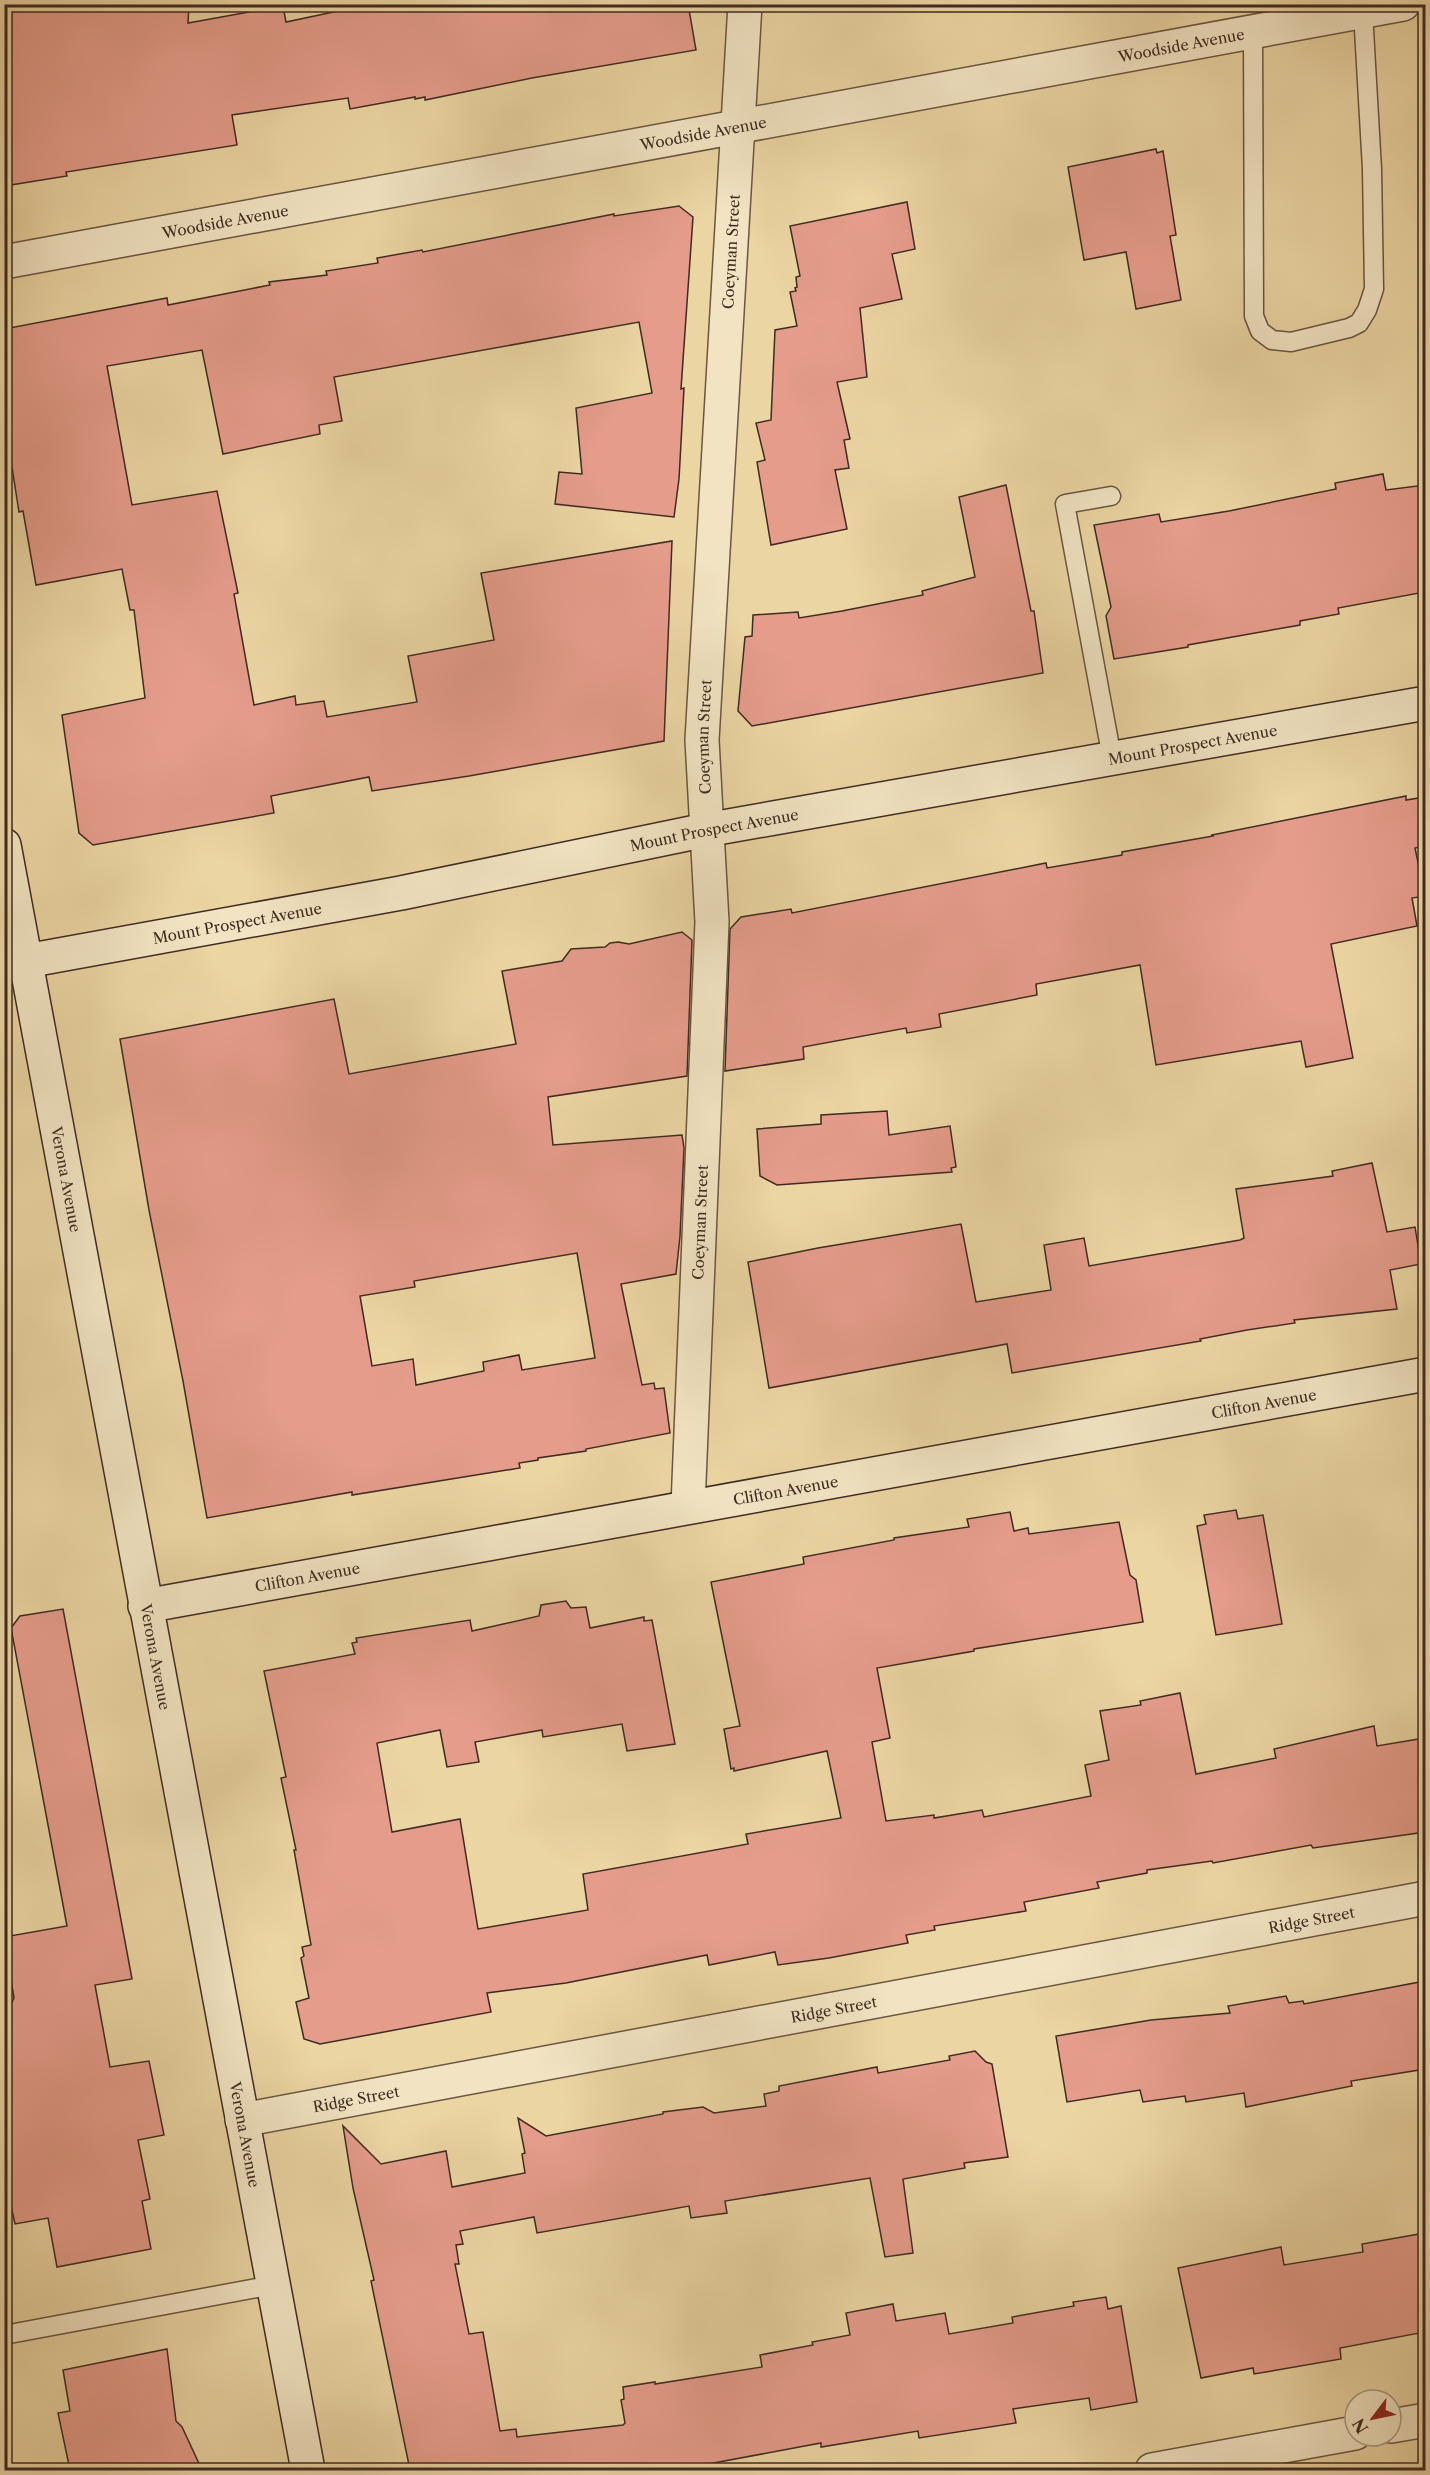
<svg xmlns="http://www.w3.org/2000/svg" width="1430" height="2475" font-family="'Libre Caslon Text',serif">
<rect width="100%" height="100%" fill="#ebd5a3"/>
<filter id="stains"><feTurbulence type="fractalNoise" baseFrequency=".00333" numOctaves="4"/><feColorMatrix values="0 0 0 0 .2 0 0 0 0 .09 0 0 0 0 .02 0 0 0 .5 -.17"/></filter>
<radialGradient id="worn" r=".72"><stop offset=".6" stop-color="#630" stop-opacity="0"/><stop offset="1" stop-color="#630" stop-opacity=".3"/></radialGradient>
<g fill="#e59c8b" stroke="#3f2b22" stroke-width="1.5" fill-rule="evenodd">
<polygon points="4,4 189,4 188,23 283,6 286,22 371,4 688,4 696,50 532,78 425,100 425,97 415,99 415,97 350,109 348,98 232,115 237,145 66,172 67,176 4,186"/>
<polygon points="1156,149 1157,153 1163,151 1176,235 1170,236 1181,300 1136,309 1126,252 1084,260 1068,167"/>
<polygon points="907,202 915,249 892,254 902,299 860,308 867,377 837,382 850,439 844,440 849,468 835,470 847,529 771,545 757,462 765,460 756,423 771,420 775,330 797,326 790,292 796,291 795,288 797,287 796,277 800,276 790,226"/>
<polygon points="679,206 693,217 681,389 684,388 679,479 674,517 555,504 559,472 582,474 576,408 652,393 639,322 334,377 342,421 319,425 320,434 223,454 202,350 107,366 132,505 217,491 238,593 234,594 254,705 295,696 296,705 324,701 327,717 417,702 408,656 494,640 481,573 672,541 664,741 469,776 372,791 369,777 271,796 274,813 93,845 79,833 62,715 145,698 134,610 130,610 122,569 36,585 23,511 19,512 4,416 4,329 167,298 168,305 270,285 269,282 327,275 326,271 378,263 377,258 422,250 423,252 614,214 614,216"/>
<polygon points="1383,474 1386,490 1425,485 1425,592 1338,608 1339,614 1300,621 1300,625 1188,645 1188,647 1114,659 1106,616 1111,607 1094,525 1159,514 1161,522 1229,511 1336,489 1335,483"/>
<polygon points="1006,485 1031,611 1034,611 1043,673 752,726 738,711 745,637 752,636 753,615 798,612 799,618 842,611 923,595 922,591 975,577 959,497"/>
<polygon points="1406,796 1406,800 1425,797 1425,846 1415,848 1425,896 1412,898 1417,926 1331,944 1353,1058 1306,1067 1301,1041 1156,1065 1140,965 1036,984 1037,995 939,1014 941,1027 907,1033 906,1028 803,1047 804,1059 725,1071 730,929 741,917 791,909 792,913 1046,863 1047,868 1122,855 1122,852 1213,836 1212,835"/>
<path d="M682,932L692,940L687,1076L548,1097L553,1145L682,1135L684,1148L680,1236L676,1274L621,1284L642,1385L654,1383L655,1389L664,1388L670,1433L586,1449V1451L538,1458V1460L519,1463L520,1468L352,1495V1492L207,1518L183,1381L149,1210L120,1039L334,999L349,1074L516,1044L502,971L562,961L571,949L605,947L610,943L618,942L629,944ZM577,1253L595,1358L522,1370L519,1355L483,1362L484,1371L416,1385L413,1359L372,1366L360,1296L415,1287L414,1281Z"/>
<polygon points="887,1111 889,1135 950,1126 956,1167 951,1168 952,1172 777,1185 760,1176 757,1129 821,1124 821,1115"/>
<polygon points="1372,1163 1387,1232 1415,1227 1421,1264 1390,1270 1397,1309 1294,1320 1295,1323 1247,1330 1200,1339 1201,1341 1012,1373 1007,1344 769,1388 748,1262 818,1248 961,1224 976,1302 1051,1290 1044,1245 1084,1238 1089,1266 1240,1240 1244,1238 1236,1189 1333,1176 1332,1171"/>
<polygon points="1236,1510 1238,1519 1263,1515 1282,1624 1216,1635 1197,1526 1206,1524 1204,1515"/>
<polygon points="1010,1512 1014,1531 1028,1528 1029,1534 1119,1522 1130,1575 1136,1580 1143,1622 974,1649 974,1651 877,1668 890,1738 872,1742 886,1821 934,1815 934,1818 982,1810 984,1817 1091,1796 1085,1765 1109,1760 1100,1711 1141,1705 1140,1701 1180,1693 1196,1774 1276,1758 1274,1749 1374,1726 1377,1746 1425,1738 1425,1832 1313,1848 1311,1845 1213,1863 1212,1861 1147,1870 1147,1873 1097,1882 1099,1888 1024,1902 1026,1911 934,1926 935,1930 906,1935 908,1943 829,1958 778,1965 775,1952 709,1965 707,1955 566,1983 487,1993 491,2012 320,2044 304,2039 296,2002 309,1998 301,1958 304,1956 302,1947 311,1945 294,1850 296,1850 281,1778 286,1777 264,1671 355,1654 352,1643 357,1642 356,1638 470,1620 472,1631 539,1616 541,1605 566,1601 571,1608 586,1607 590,1628 644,1617 644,1621 652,1620 675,1744 627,1751 622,1724 543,1737 542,1730 475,1742 479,1762 447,1767 440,1730 377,1743 392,1832 460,1819 478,1929 588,1910 583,1874 748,1844 746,1834 841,1818 827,1751 734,1771 734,1768 731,1769 724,1729 740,1726 711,1582 804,1564 803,1557 894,1540 894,1538 969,1527 967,1519"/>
<polygon points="63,1609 132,1979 95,1985 110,2067 149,2061 164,2135 138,2140 150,2199 142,2201 151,2249 57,2267 48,2218 15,2224 4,2173 4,2019 14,1998 4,1937 67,1926 11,1628 20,1616"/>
<polygon points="1425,1981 1425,2069 1351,2081 1352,2086 1246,2107 1244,2093 1186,2102 1185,2096 1143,2102 1140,2090 1067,2102 1056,2036 1151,2020 1230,2013 1228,2006 1286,1996 1289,2003 1303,2001 1304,2004"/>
<polygon points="975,2051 986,2062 992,2064 1008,2157 964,2163 965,2168 903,2179 913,2253 885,2257 870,2178 725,2201 727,2213 691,2218 689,2206 537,2233 534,2217 460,2231 463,2244 456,2245 459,2264 455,2264 469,2334 483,2332 500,2431 516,2429 517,2437 623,2425 625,2423 621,2400 624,2399 623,2387 655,2382 655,2384 762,2367 760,2355 813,2345 812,2342 850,2335 846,2313 893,2304 896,2321 945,2313 949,2334 1013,2323 1012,2317 1074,2306 1073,2302 1106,2297 1108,2309 1121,2306 1137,2402 1091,2410 1089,2398 1013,2409 1016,2423 919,2438 918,2431 821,2447 821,2443 676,2470 410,2470 371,2281 374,2280 353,2188 343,2126 381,2164 446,2151 452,2187 525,2173 522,2154 525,2153 518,2118 546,2136 663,2114 663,2112 703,2107 714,2113 766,2106 764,2094 779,2091 779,2086 877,2067 878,2073 950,2060 949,2056"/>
<polygon points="1425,2233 1425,2332 1340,2348 1341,2359 1254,2374 1253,2368 1201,2378 1178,2268 1281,2247 1284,2265 1363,2252 1362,2244"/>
<polygon points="167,2349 176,2421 182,2427 202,2470 70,2470 58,2413 70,2411 63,2370"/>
</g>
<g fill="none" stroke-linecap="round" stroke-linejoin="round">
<defs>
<g id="lane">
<polyline points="1253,32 1254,316 1260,331 1272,340 1291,342 1349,328 1359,323 1367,310 1374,289 1372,169 1363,12"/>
<polyline points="1111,496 1065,504 1112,758"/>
<polyline points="4,2335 273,2285"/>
</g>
<g id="street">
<path id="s1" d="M4,262L1403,4"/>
<path id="s2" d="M688,1506L712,922L702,740L745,4"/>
<path id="s3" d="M242,2120L1426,1898"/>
<polyline points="1391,2426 1426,2420"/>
<polyline points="1152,2470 1355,2433"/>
</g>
<g id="secondary">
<path id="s4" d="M4,845L308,2470"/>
<path id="s5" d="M4,965L401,893L706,830L1426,703"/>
<path id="s6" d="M145,1606L1426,1374"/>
</g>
</defs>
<use href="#lane" stroke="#6a5642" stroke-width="21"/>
<use href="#street" stroke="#6a5642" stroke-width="36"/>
<use href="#secondary" stroke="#3f2b22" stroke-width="36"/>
<use href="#lane" stroke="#f2e4c3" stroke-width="18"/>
<use href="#street" stroke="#f2e4c3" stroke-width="33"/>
<use href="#secondary" stroke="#f2e4c3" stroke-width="33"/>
</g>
<g text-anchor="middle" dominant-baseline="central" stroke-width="4.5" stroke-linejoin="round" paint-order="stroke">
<g font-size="15" fill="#3f2b22" stroke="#f2e4c3">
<text stroke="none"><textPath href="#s1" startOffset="1197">Woodside Avenue</textPath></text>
<text stroke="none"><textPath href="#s1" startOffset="711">Woodside Avenue</textPath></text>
<text stroke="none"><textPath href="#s1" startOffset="225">Woodside Avenue</textPath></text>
<text stroke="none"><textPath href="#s2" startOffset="1256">Coeyman Street</textPath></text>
<text stroke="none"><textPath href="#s2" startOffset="770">Coeyman Street</textPath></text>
<text stroke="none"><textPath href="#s5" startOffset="1209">Mount Prospect Avenue</textPath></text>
<text stroke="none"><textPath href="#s5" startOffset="723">Mount Prospect Avenue</textPath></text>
<text stroke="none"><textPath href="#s5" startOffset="237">Mount Prospect Avenue</textPath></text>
<text stroke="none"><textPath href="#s4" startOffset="340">Verona Avenue</textPath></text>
<text stroke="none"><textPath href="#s2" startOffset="284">Coeyman Street</textPath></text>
<text stroke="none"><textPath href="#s6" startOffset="1137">Clifton Avenue</textPath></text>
<text stroke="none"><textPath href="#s6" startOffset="651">Clifton Avenue</textPath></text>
<text stroke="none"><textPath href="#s6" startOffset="165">Clifton Avenue</textPath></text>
<text stroke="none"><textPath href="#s4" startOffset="826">Verona Avenue</textPath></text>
<text stroke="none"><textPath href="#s3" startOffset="1088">Ridge Street</textPath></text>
<text stroke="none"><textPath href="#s3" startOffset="602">Ridge Street</textPath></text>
<text stroke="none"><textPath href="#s3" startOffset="116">Ridge Street</textPath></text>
<text stroke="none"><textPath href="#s4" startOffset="1312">Verona Avenue</textPath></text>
</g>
</g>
<rect width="1430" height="2475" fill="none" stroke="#ebd5a3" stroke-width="24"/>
<rect x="6" y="6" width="1418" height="2463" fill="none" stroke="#3f2b22" stroke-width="3"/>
<rect x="12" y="12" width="1406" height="2451" fill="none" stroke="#3f2b22" stroke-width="1.5"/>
<g transform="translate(1373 2418) rotate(238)"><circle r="28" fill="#f2e4c3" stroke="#aa9a83" stroke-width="1.5"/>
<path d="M0-4.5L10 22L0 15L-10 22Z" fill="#8f2418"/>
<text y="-9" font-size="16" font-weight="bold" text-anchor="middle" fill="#3f2b22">N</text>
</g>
<rect width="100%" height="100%" filter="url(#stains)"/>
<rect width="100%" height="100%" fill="url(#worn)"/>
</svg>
